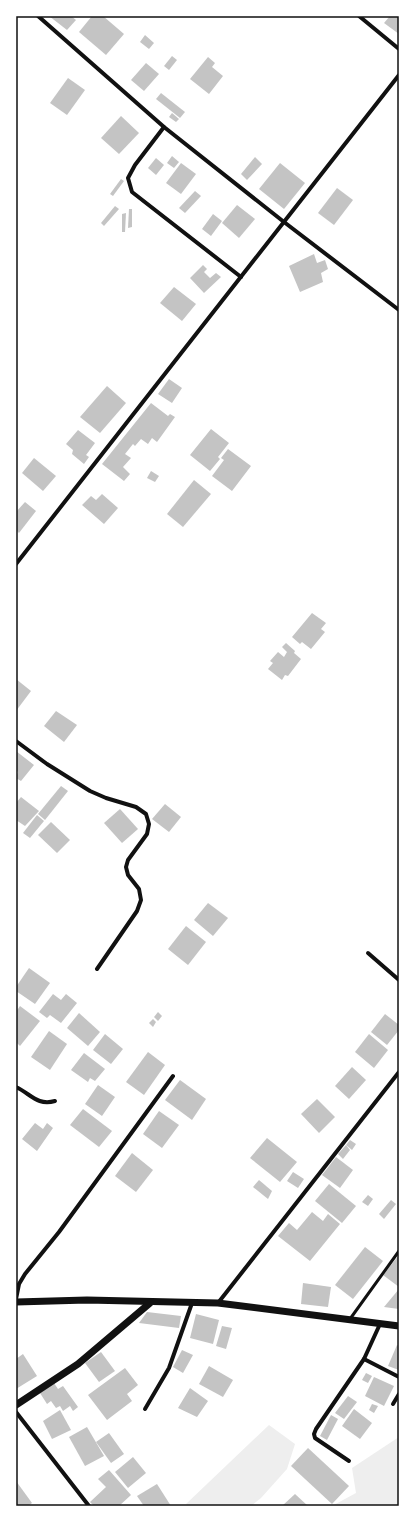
<svg xmlns="http://www.w3.org/2000/svg" width="415" height="1522" font-family="Arial,sans-serif">
<rect width="100%" height="100%" fill="#fff"/>
<g fill="#eee">
<polygon points="269,1425 295,1444 287,1469 261,1498 251,1506 188,1506 186,1504"/>
<polygon points="399,1437 399,1506 332,1506 356,1493 352,1468"/>
</g>
<g fill="#c4c4c4">
<polygon points="49,16 71,16 76,20 67,30"/>
<polygon points="92,16 103,16 124,34 106,55 79,32"/>
<polygon points="390,16 399,16 399,34 384,23"/>
<polygon points="145,35 154,43 149,49 140,42"/>
<polygon points="172,56 177,60 169,70 164,66"/>
<polygon points="208,57 215,63 212,67 223,76 209,94 190,79"/>
<polygon points="146,63 159,74 144,91 131,80"/>
<polygon points="68,78 85,90 67,115 50,103"/>
<polygon points="161,93 185,112 180,118 156,99"/>
<polygon points="172,113 179,119 176,122 169,117"/>
<polygon points="121,116 139,133 119,154 101,138"/>
<polygon points="172,156 179,162 174,168 167,163"/>
<polygon points="255,157 262,164 247,180 241,174"/>
<polygon points="156,158 164,165 156,175 148,168"/>
<polygon points="181,163 196,174 181,194 166,183"/>
<polygon points="280,163 305,183 284,209 259,189"/>
<polygon points="121,179 124,181 113,196 110,194"/>
<polygon points="337,188 353,200 334,225 318,213"/>
<polygon points="195,191 201,196 185,213 179,208"/>
<polygon points="237,205 255,219 239,238 222,223"/>
<polygon points="115,206 119,209 104,226 101,223"/>
<polygon points="129,209 132,209 132,227 128,228"/>
<polygon points="126,213 125,232 122,232 122,214"/>
<polygon points="213,214 222,221 211,236 202,229"/>
<polygon points="314,254 317,263 325,260 328,269 321,273 323,282 300,292 289,266"/>
<polygon points="203,265 207,269 204,272 210,278 216,273 221,277 204,293 190,278"/>
<polygon points="174,287 196,304 182,321 160,303"/>
<polygon points="169,379 182,388 172,403 158,394"/>
<polygon points="107,386 126,403 100,433 80,417"/>
<polygon points="151,403 168,416 170,414 175,417 157,442 152,438 148,444 141,439 135,446 133,444 125,454 131,458 123,467 130,474 124,481 102,464"/>
<polygon points="211,429 229,443 218,457 220,459 210,471 190,455"/>
<polygon points="78,430 95,443 86,455 89,457 84,464 72,454 73,450 66,444"/>
<polygon points="228,449 251,466 232,491 212,476 224,460 221,458"/>
<polygon points="34,458 56,476 43,491 22,473"/>
<polygon points="151,471 159,476 155,482 147,478"/>
<polygon points="194,480 211,494 183,527 167,514"/>
<polygon points="102,494 118,508 104,524 82,505 91,496 96,500"/>
<polygon points="25,502 36,511 19,533 16,530 16,512"/>
<polygon points="312,613 326,623 321,629 325,632 311,649 302,642 300,644 292,637"/>
<polygon points="286,643 295,651 294,653 301,659 288,676 285,675 282,680 268,669 273,663 270,661 278,652 284,657 287,652 282,647"/>
<polygon points="16,679 31,691 16,711"/>
<polygon points="56,711 77,725 64,742 44,726"/>
<polygon points="16,751 34,765 21,781 16,778 18,772 16,770"/>
<polygon points="61,786 68,791 45,820 38,814"/>
<polygon points="21,797 39,811 25,826 16,820 16,803"/>
<polygon points="165,804 181,817 169,832 152,819"/>
<polygon points="120,809 138,829 122,843 104,823"/>
<polygon points="37,815 44,821 30,838 23,833"/>
<polygon points="51,822 70,840 57,853 38,835"/>
<polygon points="208,903 228,918 213,936 194,920"/>
<polygon points="186,926 206,942 188,965 168,949"/>
<polygon points="29,968 50,983 35,1004 16,991 16,987"/>
<polygon points="53,994 61,1000 66,994 77,1003 61,1023 50,1015 47,1018 39,1012"/>
<polygon points="20,1006 40,1021 20,1046 16,1042 16,1012"/>
<polygon points="158,1012 162,1016 158,1021 154,1017"/>
<polygon points="79,1013 100,1032 88,1046 67,1028"/>
<polygon points="385,1014 399,1025 399,1030 387,1045 371,1032"/>
<polygon points="153,1019 156,1022 153,1027 149,1023"/>
<polygon points="49,1031 67,1044 50,1070 31,1057"/>
<polygon points="105,1034 123,1049 111,1064 93,1050"/>
<polygon points="369,1034 388,1050 374,1068 355,1052"/>
<polygon points="148,1052 165,1065 144,1095 126,1082"/>
<polygon points="84,1053 105,1069 95,1081 90,1078 88,1082 71,1070"/>
<polygon points="352,1067 366,1080 349,1099 335,1086"/>
<polygon points="180,1080 206,1099 192,1120 165,1100"/>
<polygon points="98,1085 115,1097 102,1116 85,1104"/>
<polygon points="317,1099 335,1117 319,1133 301,1114"/>
<polygon points="83,1109 112,1131 99,1147 70,1125"/>
<polygon points="159,1111 179,1125 162,1148 143,1134"/>
<polygon points="35,1123 43,1129 47,1123 53,1128 37,1151 22,1139"/>
<polygon points="267,1138 297,1162 280,1182 250,1158"/>
<polygon points="350,1140 356,1144 352,1150 346,1145"/>
<polygon points="346,1145 350,1150 343,1159 338,1154"/>
<polygon points="132,1153 153,1170 136,1192 115,1176"/>
<polygon points="336,1157 353,1170 340,1188 322,1175"/>
<polygon points="293,1172 304,1179 298,1188 287,1181"/>
<polygon points="259,1180 272,1191 268,1199 253,1187"/>
<polygon points="329,1184 356,1206 342,1223 315,1201"/>
<polygon points="368,1195 373,1199 368,1206 362,1202"/>
<polygon points="391,1200 396,1204 384,1219 379,1214"/>
<polygon points="312,1212 323,1221 328,1214 340,1224 310,1261 278,1236 289,1223 297,1230"/>
<polygon points="365,1247 383,1261 353,1299 335,1285"/>
<polygon points="399,1255 399,1287 383,1275"/>
<polygon points="303,1283 331,1287 328,1307 301,1304"/>
<polygon points="399,1289 399,1309 384,1307"/>
<polygon points="147,1312 181,1316 179,1328 139,1323"/>
<polygon points="196,1314 219,1320 213,1344 190,1338"/>
<polygon points="222,1326 232,1328 226,1349 216,1346"/>
<polygon points="397,1345 399,1346 399,1370 388,1366"/>
<polygon points="182,1350 193,1355 183,1373 173,1367"/>
<polygon points="101,1352 115,1371 99,1382 85,1363"/>
<polygon points="23,1354 37,1376 16,1389 16,1359"/>
<polygon points="209,1366 233,1380 223,1397 199,1384"/>
<polygon points="125,1368 138,1385 127,1394 132,1401 107,1420 88,1395"/>
<polygon points="366,1373 372,1376 368,1383 362,1380"/>
<polygon points="374,1377 394,1386 384,1406 365,1396"/>
<polygon points="54,1383 58,1389 63,1386 78,1407 73,1411 70,1406 63,1411 60,1406 56,1408 51,1401 47,1404 40,1393"/>
<polygon points="190,1388 208,1401 197,1417 178,1408"/>
<polygon points="348,1396 357,1402 344,1419 335,1413"/>
<polygon points="372,1404 378,1406 374,1413 369,1410"/>
<polygon points="354,1409 372,1423 360,1439 342,1426"/>
<polygon points="60,1410 71,1430 52,1439 43,1421"/>
<polygon points="331,1415 338,1419 327,1440 320,1436"/>
<polygon points="87,1427 104,1456 85,1466 69,1437"/>
<polygon points="109,1433 124,1454 111,1463 96,1442"/>
<polygon points="308,1448 349,1486 332,1504 291,1466"/>
<polygon points="133,1457 146,1473 128,1488 115,1472"/>
<polygon points="109,1470 131,1495 119,1506 94,1506 90,1502 106,1487 98,1479"/>
<polygon points="16,1481 32,1503 28,1506 16,1506"/>
<polygon points="157,1484 171,1506 144,1506 137,1496"/>
<polygon points="295,1494 308,1506 282,1506"/>
</g>
<g fill="none" stroke-linecap="round" stroke-linejoin="round">
<polyline stroke="#111" stroke-width="3" points="350,1319 399,1251"/>
<g stroke="#111" stroke-width="4">
<polyline points="38,16 164,127 284,222 399,310"/>
<polyline points="359,16 399,49"/>
<polyline points="164,127 135,165 128,178 132,192 241,277"/>
<polyline points="16,564 399,75"/>
<polyline points="16,741 47,764 90,791 106,798 136,807 146,814 149,824 147,834 128,860 126,867 128,875 139,889 141,900 137,911 97,969"/>
<polyline points="368,953 399,980"/>
<path d="M16,1087C31,1094 37,1106 55,1101"/>
<polyline points="16,1299 19,1284 25,1274 59,1232 173,1076"/>
<polyline points="218,1303 399,1072"/>
<polyline points="364,1359 399,1377"/>
<polyline points="393,1404 399,1394"/>
<polyline points="145,1409 169,1368 192,1303"/>
<polyline points="16,1412 89,1506"/>
<polyline points="349,1461 315,1438 314,1434 316,1429 364,1359 380,1324"/>
</g>
<g stroke="#111" stroke-width="7">
<polyline points="16,1302 87,1300 218,1303 399,1326"/>
<polyline points="16,1405 78,1364 150,1303"/>
</g>
</g>
<rect width="415" height="1522" fill="none" stroke="#ffffff" stroke-width="34"/>
<rect x="17" y="17" width="381" height="1488" fill="none" stroke="#111" stroke-width="1.5"/>
</svg>
